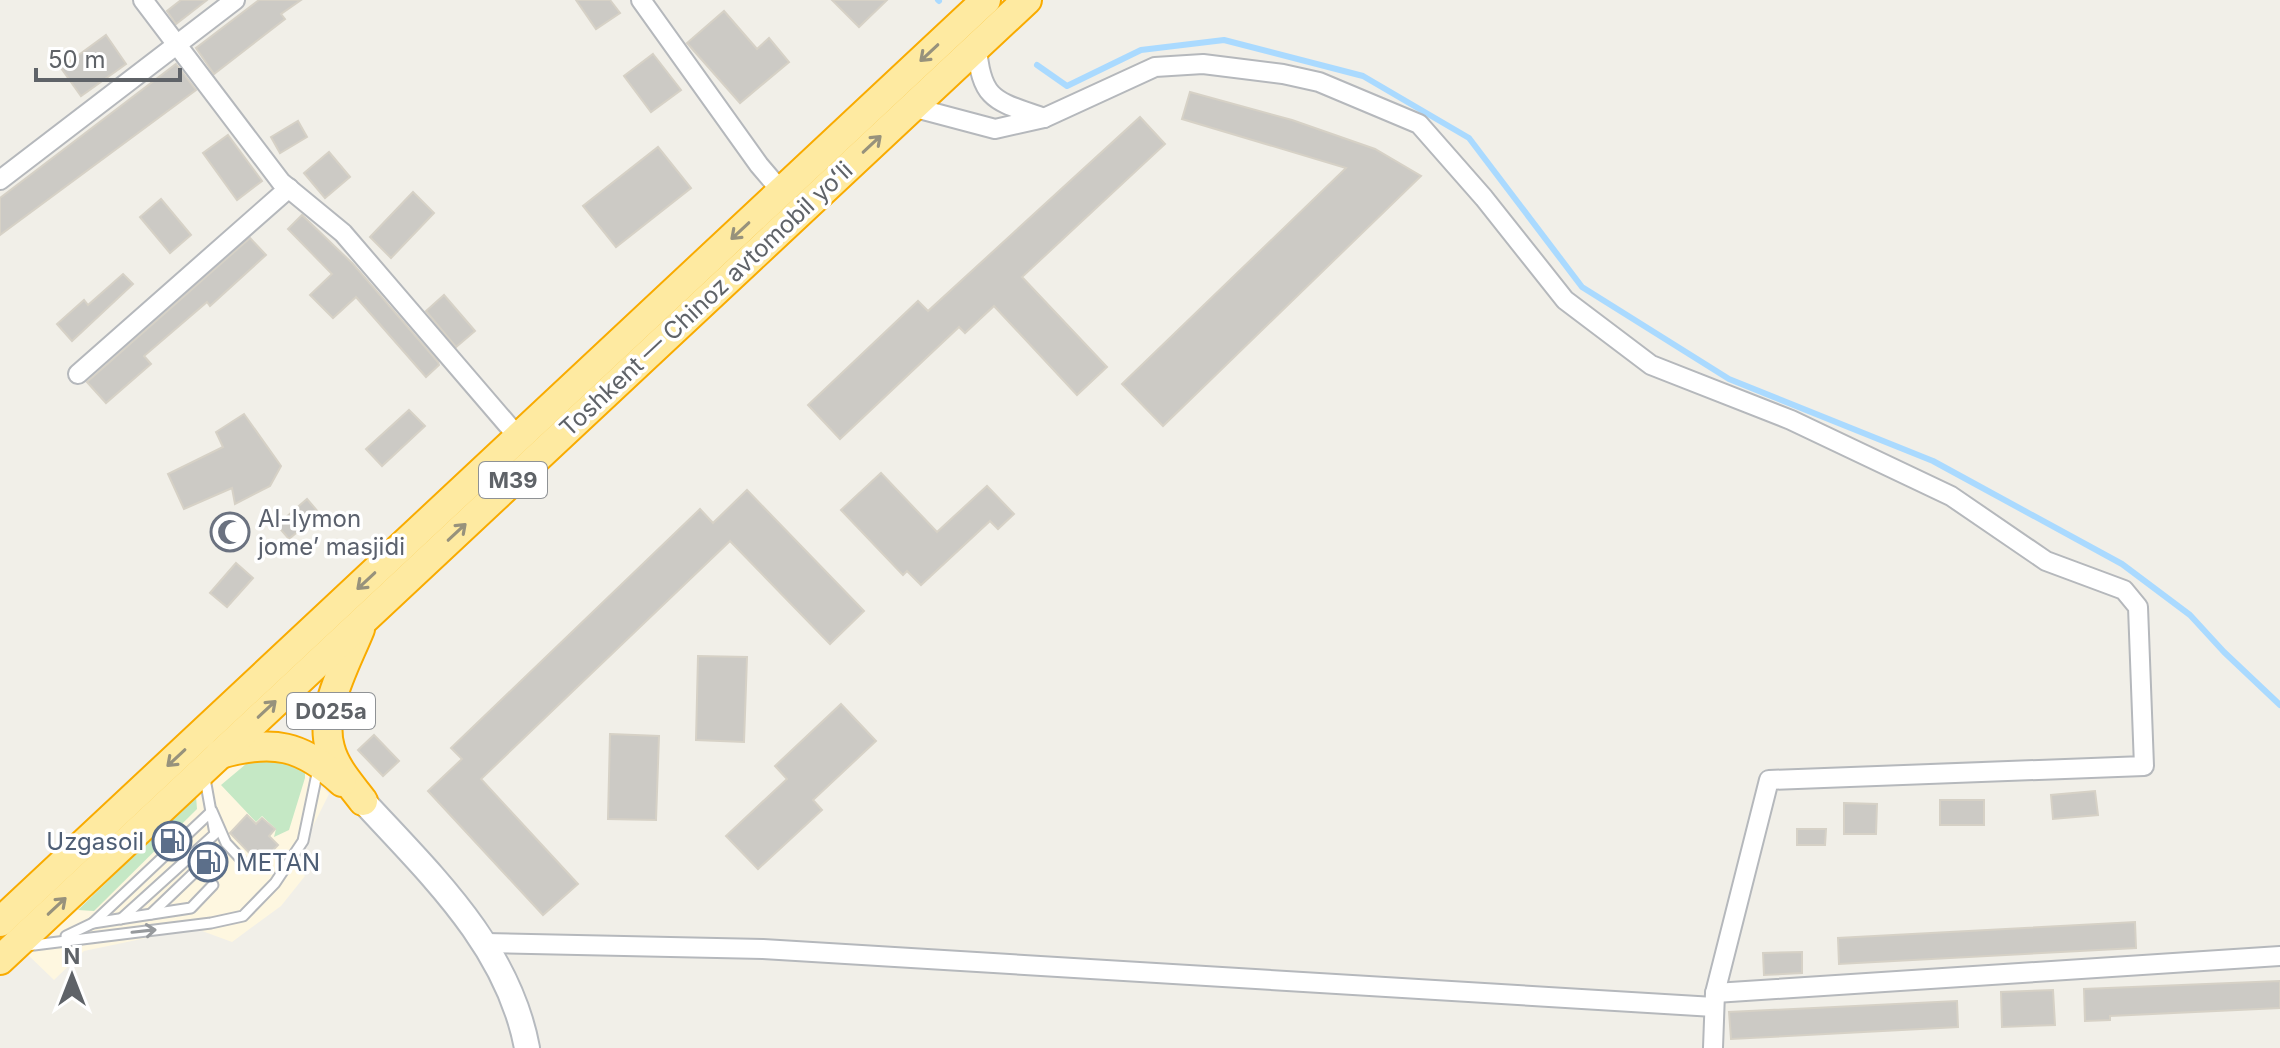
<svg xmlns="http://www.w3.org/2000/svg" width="2280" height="1048" font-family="Inter,sans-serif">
<rect width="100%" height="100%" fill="#f1efe8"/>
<polygon fill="#fef7e0" points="263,727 329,794 294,864 305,876 281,906 232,942 194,928 84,951 54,980 25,952"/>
<g fill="#c5e8c5">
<polygon points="266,759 305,765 305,778 289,830 274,837 276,829 262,816 256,822 221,785 246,764"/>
<polygon points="196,796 197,809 94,911 78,910"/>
</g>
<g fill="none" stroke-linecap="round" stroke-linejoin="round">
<g stroke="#aadaff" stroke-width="6">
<polyline points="938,0 939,1"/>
<polyline points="1037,65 1067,86 1141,50 1224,40 1363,76 1469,138 1582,287 1729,379 1933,461 2122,564 2190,615 2224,652 2280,705"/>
</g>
</g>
<g fill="#cccac5" stroke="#d6d1c6" stroke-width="2">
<polygon points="181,0 207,0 176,24 167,11"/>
<polygon points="259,0 301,0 281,14 285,19 214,74 196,48"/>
<polygon points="576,0 610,0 620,13 596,29"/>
<polygon points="832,0 887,0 859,27"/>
<polygon points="724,11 757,49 769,38 789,62 740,103 687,43"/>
<polygon points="106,35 126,64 81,96 61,68"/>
<polygon points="653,54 681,90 651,112 624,76"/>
<polygon points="176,64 196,90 0,235 0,198"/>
<polygon points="1190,92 1292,120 1375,149 1421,176 1163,426 1122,384 1346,168 1182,119"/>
<polygon points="1140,117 1165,144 1022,277 1107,367 1077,395 994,306 965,333 959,327 840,439 808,405 918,301 928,311"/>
<polygon points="298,121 307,137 280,153 271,137"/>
<polygon points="228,135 262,181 237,200 203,153"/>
<polygon points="658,147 691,188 616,247 583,206"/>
<polygon points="329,152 350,177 325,198 304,173"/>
<polygon points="413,192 434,213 391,258 370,237"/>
<polygon points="161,199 191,235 170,253 140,217"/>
<polygon points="302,215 353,264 438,362 439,365 426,377 356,297 333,318 310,295 332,274 288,229"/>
<polygon points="250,238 266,255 210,306 207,302 144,356 151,364 106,403 87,382"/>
<polygon points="123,274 133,284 72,341 57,324 84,300 88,305"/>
<polygon points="444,295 475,331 456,347 426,311"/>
<polygon points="409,410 425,426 382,466 366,449"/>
<polygon points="244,414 281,466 270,486 235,504 232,488 184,509 168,474 223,447 216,432"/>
<polygon points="881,473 937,532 987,486 1014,514 998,529 990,521 921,585 907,571 903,575 841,510"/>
<polygon points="747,490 864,611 830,644 730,541 481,779 578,884 543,915 428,791 462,759 451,748 700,509 713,523"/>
<polygon points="307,499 319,513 289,539 277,525"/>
<polygon points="236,563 253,578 227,607 210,593"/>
<polygon points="698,656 747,657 744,742 696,740"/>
<polygon points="841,704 876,741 813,800 822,810 758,869 726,836 787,779 775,766"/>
<polygon points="610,734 659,736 656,820 608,819"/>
<polygon points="374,735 399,761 383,776 358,750"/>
<polygon points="2095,791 2098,815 2053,819 2051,795"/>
<rect x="1940" y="800" width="44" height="25"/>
<polygon points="1844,803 1877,804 1876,834 1844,834"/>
<polygon points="247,815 256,824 262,818 275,829 269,836 278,845 260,864 230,833"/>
<polygon points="1797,829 1826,829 1825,845 1797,845"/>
<polygon points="2135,922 2136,948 1839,964 1838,938"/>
<polygon points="1802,952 1802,973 1764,975 1763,953"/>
<polygon points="2280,981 2280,1008 2110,1016 2110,1020 2085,1021 2084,989"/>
<polygon points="2053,990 2055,1025 2002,1027 2001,992"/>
<polygon points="1957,1001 1958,1027 1731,1039 1729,1012"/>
</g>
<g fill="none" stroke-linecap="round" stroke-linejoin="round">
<defs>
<g id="service">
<polyline points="151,914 198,869"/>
<polyline points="121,919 215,834 204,773"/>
<polyline points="93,923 212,811 226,843 240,858"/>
<polyline points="66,936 93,923 191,908 213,885"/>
<polyline points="26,946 211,923 243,916 275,883 303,841 318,769"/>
</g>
<g id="minor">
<polyline points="143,0 281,182 343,233 519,438"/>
<polyline points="641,0 759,165 782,192"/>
<path d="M977,47C981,102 997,101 1044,118"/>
<polyline points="912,107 995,129 1044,118 1155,67 1203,64 1283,74 1319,82 1419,124 1484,198 1565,300 1651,365 1791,420 1951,496 2046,561 2124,590 2138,607 2144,766 1769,780 1715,993 1713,1048"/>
<polyline points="0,180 235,0"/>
<polyline points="78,374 289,188"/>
<polyline points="485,943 763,949 1714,1007"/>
<polyline points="1715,993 2280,956"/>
</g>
<path id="secondary" d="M363,801C430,874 508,946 527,1048"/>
<g id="trunk">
<path d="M360,629C346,664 319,710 330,748C335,768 351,785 363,801"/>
<path d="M220,754C273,739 302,745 342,782"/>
<polyline points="0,922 986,0"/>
<polyline points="0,960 1027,0"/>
</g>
</defs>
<use href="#service" stroke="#b5b8bc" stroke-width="13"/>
<use href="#minor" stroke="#b5b8bc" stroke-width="22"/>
<use href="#secondary" stroke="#b6babf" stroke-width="28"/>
<use href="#trunk" stroke="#f9ab00" stroke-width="32"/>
<use href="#service" stroke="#fff" stroke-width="9"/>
<use href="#minor" stroke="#fff" stroke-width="18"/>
<use href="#secondary" stroke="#fff" stroke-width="24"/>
<use href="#trunk" stroke="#feeaa1" stroke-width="28"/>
</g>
<defs><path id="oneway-shaft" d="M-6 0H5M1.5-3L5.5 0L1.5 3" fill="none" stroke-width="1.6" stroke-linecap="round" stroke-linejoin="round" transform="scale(2)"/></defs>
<g stroke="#97927c">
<use href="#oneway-shaft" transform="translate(929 53) rotate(137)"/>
<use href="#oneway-shaft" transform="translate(872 144) rotate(-43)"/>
<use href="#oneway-shaft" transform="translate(740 231) rotate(137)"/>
<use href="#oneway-shaft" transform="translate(457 532) rotate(-43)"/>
<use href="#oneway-shaft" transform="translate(366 581) rotate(137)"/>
<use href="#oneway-shaft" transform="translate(267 709) rotate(-43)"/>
<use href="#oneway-shaft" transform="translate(176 758) rotate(137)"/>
<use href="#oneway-shaft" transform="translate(57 906) rotate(-43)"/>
</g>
<use stroke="#979a9d" href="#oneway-shaft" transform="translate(144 931) rotate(-6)"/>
<defs>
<symbol id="mosque-ring" viewBox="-11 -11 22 22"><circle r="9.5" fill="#fff" stroke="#6b7280" stroke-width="1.5"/><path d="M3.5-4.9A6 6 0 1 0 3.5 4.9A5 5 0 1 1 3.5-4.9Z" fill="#6b7280"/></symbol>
<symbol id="fuel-ring" viewBox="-11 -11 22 22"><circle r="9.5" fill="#fff" stroke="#5c6f8a" stroke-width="1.5"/><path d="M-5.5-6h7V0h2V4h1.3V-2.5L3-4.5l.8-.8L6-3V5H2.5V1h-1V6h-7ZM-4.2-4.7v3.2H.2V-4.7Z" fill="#5c6f8a"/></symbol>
</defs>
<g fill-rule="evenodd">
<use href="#mosque-ring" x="208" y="510" width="44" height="44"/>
<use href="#fuel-ring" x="150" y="819" width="44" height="44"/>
<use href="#fuel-ring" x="186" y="840" width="44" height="44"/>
</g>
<g text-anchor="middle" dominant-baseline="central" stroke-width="7" stroke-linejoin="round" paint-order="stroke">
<g fill="#fff" stroke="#8f9295" stroke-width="2">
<rect x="479" y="462" width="68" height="36" rx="6"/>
<rect x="287" y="693" width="88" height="36" rx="6"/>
</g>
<g font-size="22" font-weight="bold" fill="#5f6368">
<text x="513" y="480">M39</text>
<text x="331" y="711">D025a</text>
</g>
<g font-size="24" fill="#5f6368" stroke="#fff">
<text transform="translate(706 299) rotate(-43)">Toshkent — Chinoz avtomobil yoʻli</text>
</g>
<g font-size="24" fill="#5b616d" stroke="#fff" text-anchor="start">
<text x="258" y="518">Al-Iymon<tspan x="258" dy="28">jome’ masjidi</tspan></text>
</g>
<g font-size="24" fill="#4e5e75" stroke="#fff" text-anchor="end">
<text x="144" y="841">Uzgasoil</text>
<text x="236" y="862" text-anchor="start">METAN</text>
</g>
</g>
<g transform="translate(72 976)" stroke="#ffffff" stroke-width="6" paint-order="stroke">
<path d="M0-6L14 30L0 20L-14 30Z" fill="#5f6368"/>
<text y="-12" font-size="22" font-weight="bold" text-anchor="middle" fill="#5f6368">N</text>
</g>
<path d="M36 68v12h144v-12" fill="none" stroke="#5f6368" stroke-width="4"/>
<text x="48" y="68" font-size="24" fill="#5f6368" stroke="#ffffff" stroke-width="6" paint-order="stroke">50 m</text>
</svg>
